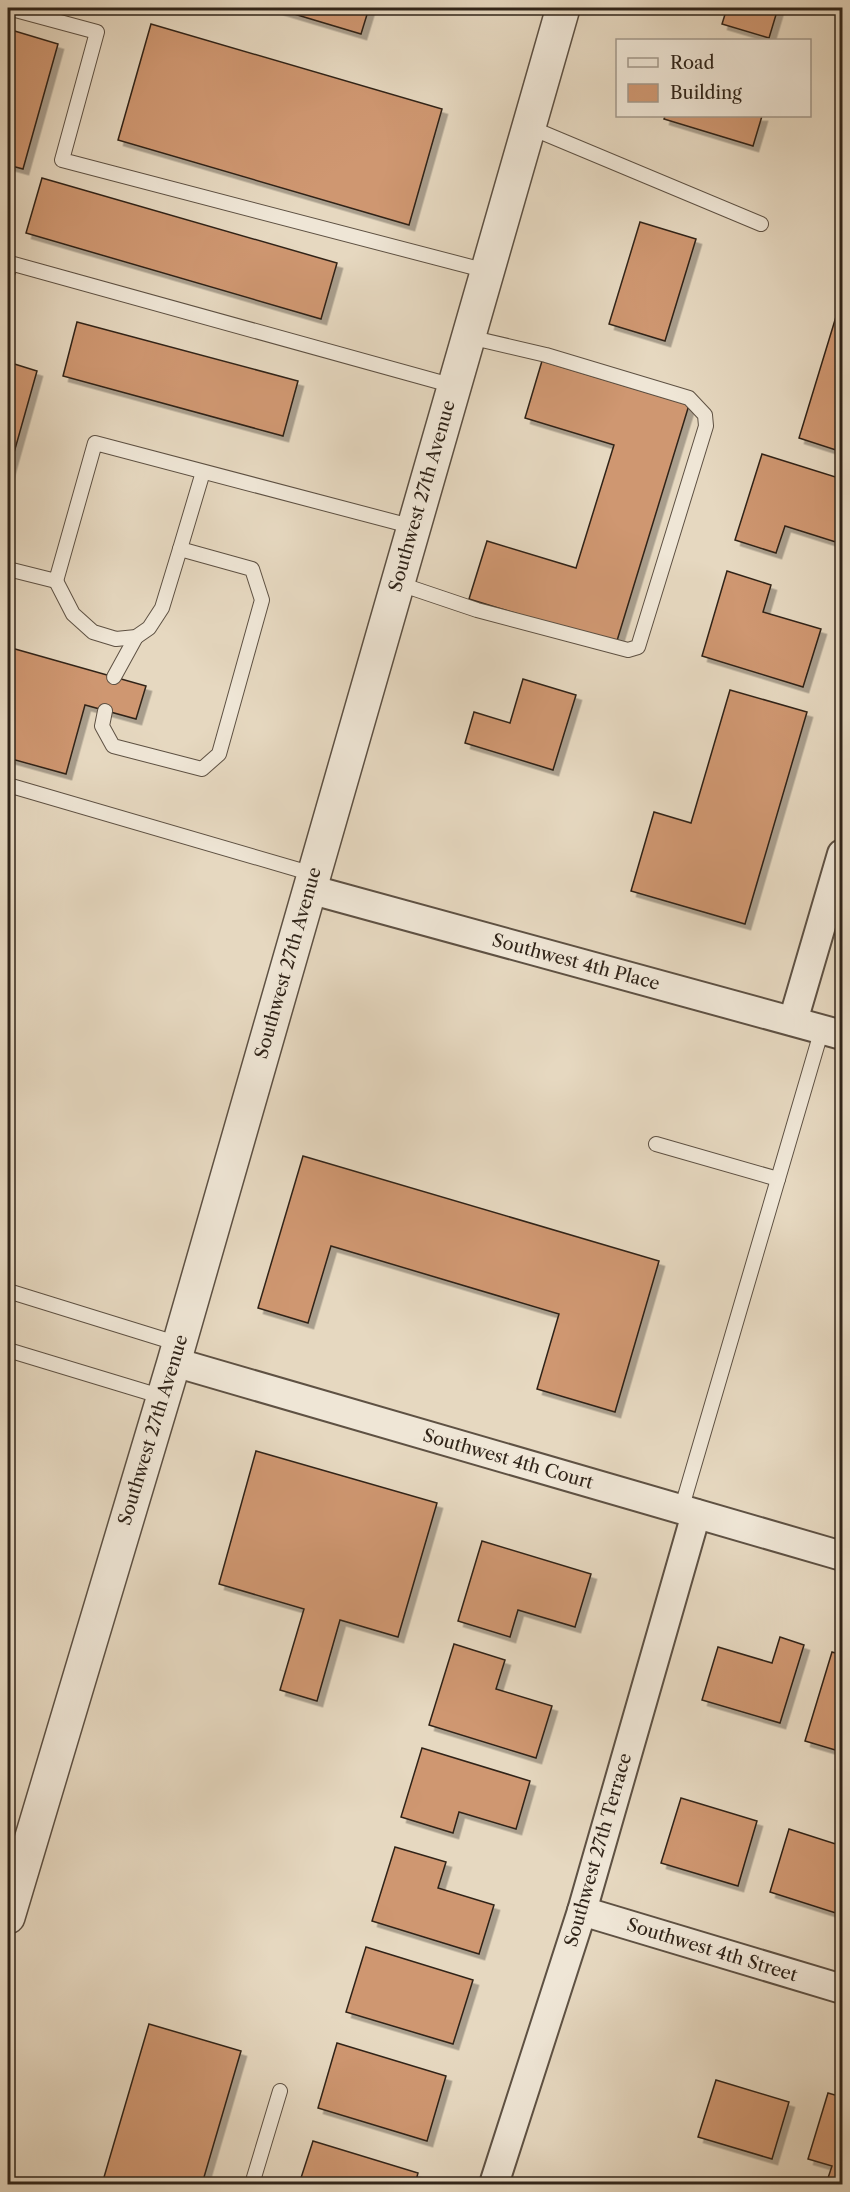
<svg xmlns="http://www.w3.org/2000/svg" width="850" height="2192" font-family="'Libre Caslon Text',serif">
<defs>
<filter id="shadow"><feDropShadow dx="5.5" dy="5.5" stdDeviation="0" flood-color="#0004"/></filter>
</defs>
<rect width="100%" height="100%" fill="#e6d8c0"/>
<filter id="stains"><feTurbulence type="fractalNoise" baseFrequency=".00333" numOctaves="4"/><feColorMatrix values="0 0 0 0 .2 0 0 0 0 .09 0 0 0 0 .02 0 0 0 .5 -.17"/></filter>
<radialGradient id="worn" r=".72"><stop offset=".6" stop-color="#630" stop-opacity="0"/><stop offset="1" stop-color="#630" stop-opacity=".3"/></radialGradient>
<g fill="#cf9771" stroke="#302419" stroke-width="1.5" filter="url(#shadow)">
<polygon points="274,8 369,8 361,34"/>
<polygon points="727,8 778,8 769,38 722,24"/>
<polygon points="151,24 442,109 409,225 118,140"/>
<polygon points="8,29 58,44 23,169 8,165"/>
<polygon points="665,116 762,116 753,146 664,119"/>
<polygon points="42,178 337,263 321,319 26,233"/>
<polygon points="640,222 696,239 665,341 609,324"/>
<polygon points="842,297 842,452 799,438"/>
<polygon points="77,322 298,381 283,436 63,376"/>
<polygon points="542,361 689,405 616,644 469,599 487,541 576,568 614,445 525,418"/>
<polygon points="8,362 37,371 8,474"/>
<polygon points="762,454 842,479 842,544 785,526 776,553 735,540"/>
<polygon points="727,571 771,585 763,612 821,629 803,687 702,656"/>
<polygon points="8,647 146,686 136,719 85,705 66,774 8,758"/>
<polygon points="523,679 576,695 553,770 465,743 474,712 510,723"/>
<polygon points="730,690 807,712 745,924 631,891 654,812 691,823"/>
<polygon points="303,1156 659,1261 615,1412 537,1389 559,1314 331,1246 308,1323 258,1308"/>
<polygon points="256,1451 437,1503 398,1637 340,1620 317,1701 280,1690 304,1609 219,1584"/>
<polygon points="482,1541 591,1574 575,1627 518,1610 510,1637 458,1621"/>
<polygon points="780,1637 804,1645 780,1723 702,1700 718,1647 772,1663"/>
<polygon points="454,1644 505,1660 496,1689 552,1706 536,1758 429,1725"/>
<polygon points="832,1652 842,1655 842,1752 805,1741"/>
<polygon points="422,1748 530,1781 516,1829 459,1812 453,1833 401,1817"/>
<polygon points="681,1798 757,1821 738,1886 661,1863"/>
<polygon points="789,1829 842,1846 842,1915 770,1892"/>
<polygon points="395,1847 446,1862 438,1888 494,1905 479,1954 372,1921"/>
<polygon points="366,1947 473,1980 453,2044 346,2012"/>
<polygon points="149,2024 241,2051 202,2184 102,2184"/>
<polygon points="337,2043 446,2076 427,2141 318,2108"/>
<polygon points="716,2080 789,2102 772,2159 698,2137"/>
<polygon points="828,2093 842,2097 842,2184 826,2184 832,2166 808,2159"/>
<polygon points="313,2141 418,2173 415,2184 299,2184"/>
</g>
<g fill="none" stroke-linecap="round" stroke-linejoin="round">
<defs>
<g id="service">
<polyline points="8,8 97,32 62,160 487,271"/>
<polyline points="529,127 761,224"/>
<polyline points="8,272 10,263 454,386"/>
<polyline points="8,569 56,581 95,443 414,527"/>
<polyline points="56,581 73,614 93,632 116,639 136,637 149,628 162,608 180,549"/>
<polyline points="397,583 477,610 628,650 638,647 706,426 705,415 689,398 546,355 469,337"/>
<polyline points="114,677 136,637"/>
<polyline points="105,711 102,726 113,746 202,769 219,754 262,600 252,569 180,549 203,472"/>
<polyline points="8,785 313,874"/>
<polyline points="656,1144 778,1179"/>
<polyline points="8,1291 179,1344"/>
<polyline points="8,1350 163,1397"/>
<polyline points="681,1510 822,1029"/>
<polyline points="252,2184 280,2091"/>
</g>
<g id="minor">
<polyline points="309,889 842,1035"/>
<polyline points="793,1021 842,854"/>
<polyline points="174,1362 842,1556"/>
<polyline points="582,1911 842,1989"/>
<polyline points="494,2184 582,1911 696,1514"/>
</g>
<polyline id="tertiary" points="8,1917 174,1362 563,8"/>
</defs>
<use href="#service" stroke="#5e5143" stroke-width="16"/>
<use href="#minor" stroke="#5e5143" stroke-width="32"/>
<use href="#tertiary" stroke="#5e5143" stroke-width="36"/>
<use href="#service" stroke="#efe6d6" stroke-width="14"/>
<use href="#minor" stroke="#efe6d6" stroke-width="28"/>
<use href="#tertiary" stroke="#efe6d6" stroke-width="33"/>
</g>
<g text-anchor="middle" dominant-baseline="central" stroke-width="4.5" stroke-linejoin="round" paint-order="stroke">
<g font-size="18" fill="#302419" stroke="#efe6d6">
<text transform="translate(422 496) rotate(-74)">Southwest 27th Avenue</text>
<text transform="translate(576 962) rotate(15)">Southwest 4th Place</text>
<text transform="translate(288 963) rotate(-74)">Southwest 27th Avenue</text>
<text transform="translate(153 1430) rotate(-73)">Southwest 27th Avenue</text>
<text transform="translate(508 1459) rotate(16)">Southwest 4th Court</text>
<text transform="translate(598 1850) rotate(-74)">Southwest 27th Terrace</text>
<text transform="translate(712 1950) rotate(17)">Southwest 4th Street</text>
</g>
</g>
<rect width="850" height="2192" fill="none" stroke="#e6d8c0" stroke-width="30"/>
<rect x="9" y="9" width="832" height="2174" fill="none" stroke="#302419" stroke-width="3"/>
<rect x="15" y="15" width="820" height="2162" fill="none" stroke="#302419" stroke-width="1.5"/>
<rect x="616" y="39" width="195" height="78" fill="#efe6d6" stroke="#a3988a" stroke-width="1.5"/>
<rect x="628" y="58" width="30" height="9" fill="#efe6d6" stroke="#a3988a" stroke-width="1.5"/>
<text x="670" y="69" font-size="18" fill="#302419">Road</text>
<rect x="628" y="84" width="30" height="18" fill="#cf9771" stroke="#a3988a" stroke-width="1.5"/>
<text x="670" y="99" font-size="18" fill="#302419">Building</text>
<rect width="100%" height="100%" filter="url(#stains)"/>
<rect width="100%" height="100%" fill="url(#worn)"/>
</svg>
